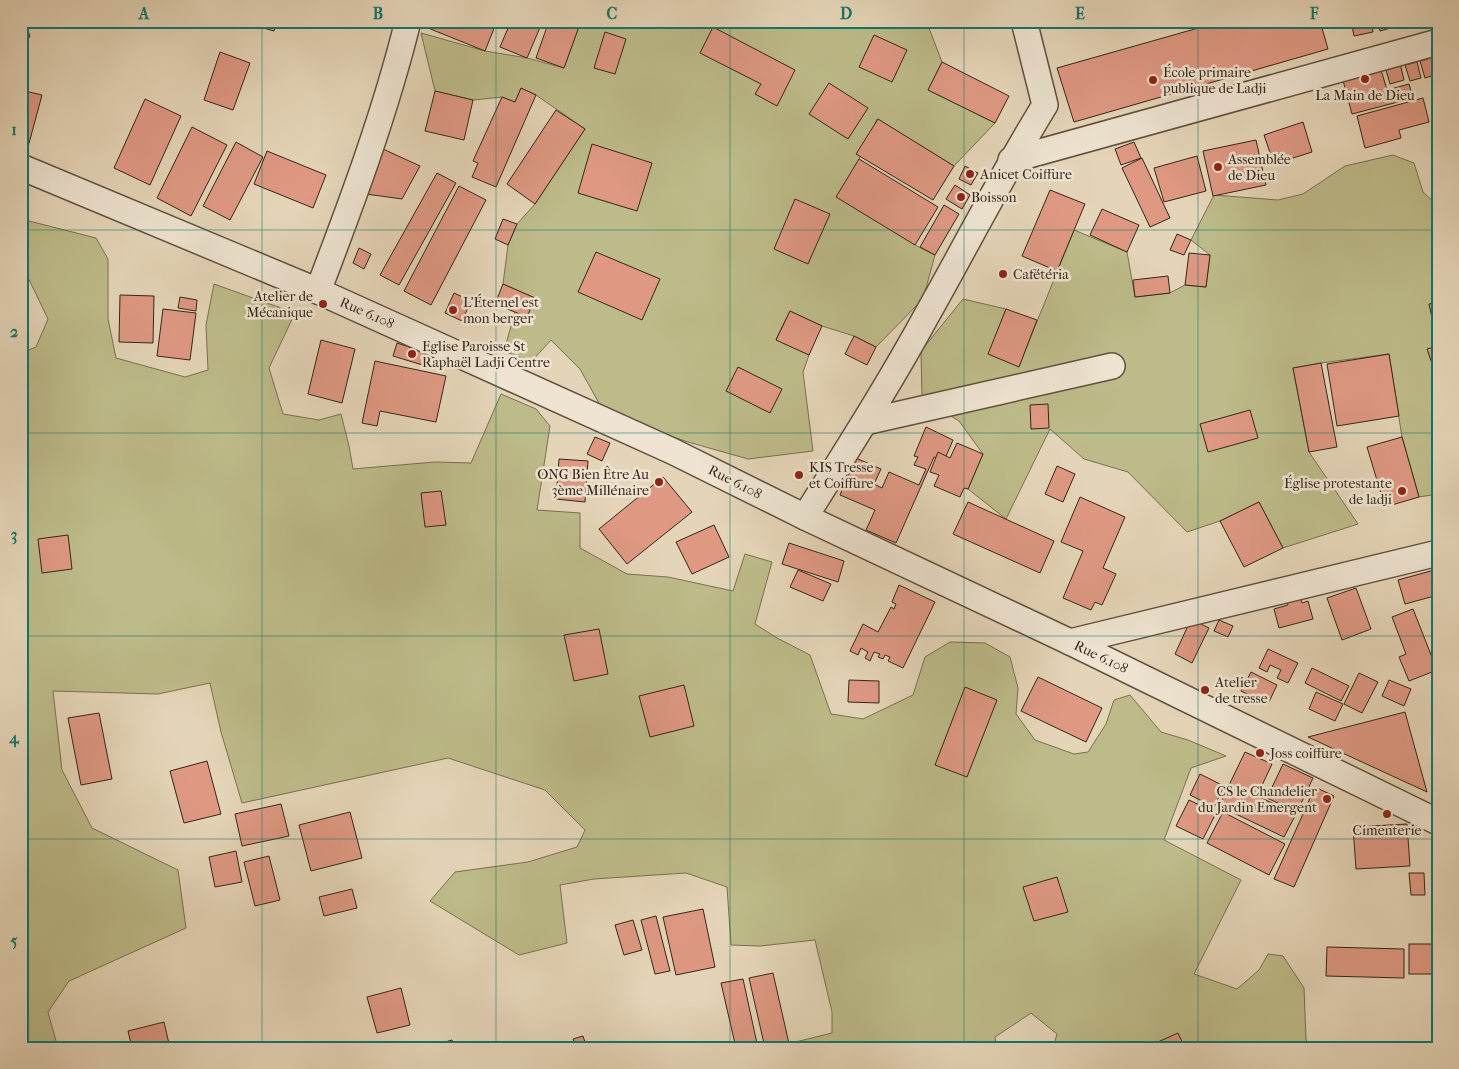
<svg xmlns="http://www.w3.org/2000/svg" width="1459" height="1069" font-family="'IM FELL French Canon',serif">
<rect width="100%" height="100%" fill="#e5d5b8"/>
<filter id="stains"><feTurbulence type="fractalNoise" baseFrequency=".004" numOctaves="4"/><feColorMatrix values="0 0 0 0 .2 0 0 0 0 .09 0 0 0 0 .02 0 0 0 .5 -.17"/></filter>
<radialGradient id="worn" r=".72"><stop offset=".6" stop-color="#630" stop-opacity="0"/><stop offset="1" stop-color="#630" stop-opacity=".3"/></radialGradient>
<g fill="#bdbb89" stroke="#797050">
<polygon points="581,21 956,21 929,28 942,62 928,90 995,123 954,166 877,119 859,159 915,245 935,255 923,299 876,347 854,336 822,326 790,311 776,339 809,355 803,372 813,451 748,459 688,442 605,414 580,369 551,340 531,362 504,351 515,312 527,317 535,298 503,284 508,245 517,224 535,204 585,129 536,95 521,88 515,102 502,97 473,100 435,91 421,33 485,51 527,58 564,68"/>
<polygon points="1393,155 1414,163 1423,192 1438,206 1438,494 1419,497 1402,437 1389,354 1321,363 1293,368 1309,452 1358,524 1283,548 1259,502 1220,521 1187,532 1128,472 1084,459 1050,429 1006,519 968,489 983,454 959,421 922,398 921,351 963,299 1006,309 989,354 1019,366 1074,230 1127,252 1135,297 1170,293 1185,285 1206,287 1210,255 1191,240 1214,195 1278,200 1303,194 1345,166"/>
<polygon points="21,219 96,238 108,259 108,319 116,358 185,377 208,370 206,325 214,284 295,313 269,368 283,414 319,420 341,414 349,446 353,469 435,462 471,463 501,394 536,409 550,426 537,510 580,513 580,548 627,574 668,577 733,591 745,554 772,562 755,624 777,638 810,655 831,714 863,719 913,695 925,657 950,642 985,643 1010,657 1018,688 1016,714 1035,740 1074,754 1088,752 1106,724 1114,700 1130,695 1161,732 1188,740 1226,756 1191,768 1164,840 1241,880 1194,974 1237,989 1259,970 1268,954 1283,956 1304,988 1306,1039 1310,1048 1053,1048 1057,1034 1031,1013 995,1037 997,1048 771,1048 832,1033 832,1012 815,940 760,946 731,945 727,887 686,873 594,879 560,885 567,943 519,955 430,901 455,872 528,862 577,847 585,830 545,790 448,758 242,803 221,732 210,683 158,694 53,691 62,770 92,828 178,870 186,928 69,981 48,1012 58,1048 21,1048 21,353 36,347 48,319 21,263"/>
</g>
<g fill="#df9983" stroke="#352518">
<polygon points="214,21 239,21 238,26"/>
<polygon points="247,21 277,21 274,31 246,23"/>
<polygon points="430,21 497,21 485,51 428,28"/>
<polygon points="511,21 531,21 541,25 527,58 500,47"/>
<polygon points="549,21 581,21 564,68 536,58"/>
<polygon points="754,21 771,21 769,27"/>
<polygon points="1223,21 1320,21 1328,49 1074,122 1057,68"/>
<polygon points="1351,21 1371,21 1373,32 1354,36"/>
<polygon points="1378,21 1397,21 1398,26 1380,31"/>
<polygon points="26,23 30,37 21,40 21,24"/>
<polygon points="713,27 795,70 777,106 755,94 761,84 700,53"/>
<polygon points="605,32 626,39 615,74 594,68"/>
<polygon points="874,35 907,50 892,82 859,67"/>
<polygon points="1438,46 1438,74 1425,78 1420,61 1428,59 1426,49"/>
<polygon points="220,52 250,63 233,110 204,100"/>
<polygon points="1399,59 1404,80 1390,84 1384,63"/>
<polygon points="942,62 1009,96 995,123 928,90"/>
<polygon points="1417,62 1421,78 1410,81 1405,65"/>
<polygon points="1379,63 1387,90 1409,84 1413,98 1352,114 1341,73"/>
<polygon points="829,83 868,108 848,139 809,114"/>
<polygon points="521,88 536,95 496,187 472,177 478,163 473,161 502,97 515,102"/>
<polygon points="21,90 42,95 28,147 21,145"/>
<polygon points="435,91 473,100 464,140 425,131"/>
<polygon points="1423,98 1429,122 1399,130 1401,138 1365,148 1357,116"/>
<polygon points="145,99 181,116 150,185 114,168"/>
<polygon points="556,110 585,129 535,204 507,184"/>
<polygon points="878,119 954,166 933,200 856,154"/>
<polygon points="1303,122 1312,152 1274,164 1264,135"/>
<polygon points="192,127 227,145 191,216 157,198"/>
<polygon points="1256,140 1266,185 1213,196 1203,151"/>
<polygon points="236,142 263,157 230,220 203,206"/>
<polygon points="1134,142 1141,158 1121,165 1115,149"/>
<polygon points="592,144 652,163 637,211 578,193"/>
<polygon points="383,149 420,166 402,199 359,193"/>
<polygon points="267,151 326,175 313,208 254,184"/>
<polygon points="1197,156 1206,191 1164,202 1154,168"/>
<polygon points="1142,158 1170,218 1150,227 1122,168"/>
<polygon points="859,159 938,207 915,245 836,197"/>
<polygon points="965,166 978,173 971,185 959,179"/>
<polygon points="1438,171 1438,184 1432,174"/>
<polygon points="437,173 456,183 399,285 380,275"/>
<polygon points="955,185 970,195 962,209 946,199"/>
<polygon points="459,186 486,200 431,305 404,291"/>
<polygon points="1050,190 1085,204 1057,271 1022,256"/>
<polygon points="795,199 830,214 808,264 774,249"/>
<polygon points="944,205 959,214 935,255 920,247"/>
<polygon points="1102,209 1139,225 1127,252 1090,235"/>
<polygon points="503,219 517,224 508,245 495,239"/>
<polygon points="1177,234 1191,240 1184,255 1170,250"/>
<polygon points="359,248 371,254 364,269 353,263"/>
<polygon points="596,252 660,279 642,320 578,292"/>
<polygon points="1189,253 1210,255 1206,287 1185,285"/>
<polygon points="1168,276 1170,293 1135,297 1133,280"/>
<polygon points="503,284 535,298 527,317 495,304"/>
<polygon points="454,293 471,301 462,321 445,313"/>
<polygon points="120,295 154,296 153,343 119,342"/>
<polygon points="180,297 197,300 196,311 178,308"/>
<polygon points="1438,302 1438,317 1432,318 1429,304"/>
<polygon points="163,309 196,313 190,360 157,356"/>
<polygon points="1006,309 1037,320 1019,367 988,354"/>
<polygon points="790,311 822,326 809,355 776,340"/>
<polygon points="854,336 876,347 867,365 845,354"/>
<polygon points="321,340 355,349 342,403 308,394"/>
<polygon points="397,343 433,355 429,367 393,356"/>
<polygon points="1438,346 1438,381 1427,349"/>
<polygon points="1389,354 1399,416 1337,426 1327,364"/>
<polygon points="375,361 446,376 436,422 380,411 377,426 362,423"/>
<polygon points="1321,363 1337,447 1309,452 1293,368"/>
<polygon points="738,367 782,389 770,413 726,391"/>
<polygon points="1048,404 1049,428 1031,429 1030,405"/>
<polygon points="1250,410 1258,438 1208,452 1200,424"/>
<polygon points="926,427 953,440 944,461 934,457 896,543 866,530 875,510 840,495 856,458 881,469 874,484 882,488 889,472 919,485 926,469 914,465 918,457 914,456"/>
<polygon points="595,437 610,443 602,461 587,454"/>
<polygon points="1402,437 1419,497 1385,507 1367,447"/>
<polygon points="957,443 983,454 968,489 964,488 960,497 934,486 939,475 930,472 938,452 950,458"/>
<polygon points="559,459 588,461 585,502 556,499"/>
<polygon points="1057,466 1075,474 1063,502 1045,494"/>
<polygon points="663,477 692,512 627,564 599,529"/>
<polygon points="441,491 446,525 425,527 421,493"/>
<polygon points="1080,497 1125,517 1103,568 1116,574 1102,605 1095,602 1091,610 1063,598 1083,551 1061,542"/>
<polygon points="968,502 1054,541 1040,573 953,534"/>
<polygon points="1259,502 1283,548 1244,567 1220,521"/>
<polygon points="714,525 729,557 692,574 676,542"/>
<polygon points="68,535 72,569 42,573 38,539"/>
<polygon points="789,543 844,561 838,582 782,564"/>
<polygon points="1438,569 1438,595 1405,604 1398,580"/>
<polygon points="798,570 831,584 823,601 790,587"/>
<polygon points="899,585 935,602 903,668 888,661 890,657 885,655 883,659 878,657 880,654 874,652 870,661 865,658 868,652 861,648 858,655 850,651 863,624 878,632 891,607 894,609 896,604 892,602"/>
<polygon points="1356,588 1371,629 1342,640 1327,598"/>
<polygon points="1299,593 1302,603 1308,601 1313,619 1279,628 1274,609 1288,605 1286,597"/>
<polygon points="1413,609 1437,670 1409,681 1399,657 1406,654 1392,617"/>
<polygon points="1191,619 1209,628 1192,663 1175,654"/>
<polygon points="1219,620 1233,626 1228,637 1214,631"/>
<polygon points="599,629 608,674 574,681 564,635"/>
<polygon points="1268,649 1298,663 1288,683 1277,678 1281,670 1270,665 1267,672 1259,668"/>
<polygon points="1312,668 1349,686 1341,701 1305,683"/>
<polygon points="1251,672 1277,685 1268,704 1241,691"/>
<polygon points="1359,673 1378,682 1362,713 1344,704"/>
<polygon points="1038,677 1102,708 1086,742 1021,711"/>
<polygon points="849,680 879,681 879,703 848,702"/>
<polygon points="1389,680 1411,689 1404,706 1382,696"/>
<polygon points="684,685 694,726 650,737 639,696"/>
<polygon points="965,687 997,700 967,777 935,765"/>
<polygon points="1316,692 1343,704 1335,721 1309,709"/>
<polygon points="1405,712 1427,792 1308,737"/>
<polygon points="99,713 112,779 81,785 68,718"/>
<polygon points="1245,752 1272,764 1257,796 1296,814 1284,837 1219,806"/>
<polygon points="207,761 221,814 184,823 170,771"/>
<polygon points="1283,764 1313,778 1297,812 1267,798"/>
<polygon points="1200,774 1224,786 1214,807 1190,795"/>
<polygon points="1315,787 1334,796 1294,887 1274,879"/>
<polygon points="1189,800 1216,813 1203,839 1176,826"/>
<polygon points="281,804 289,836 242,846 235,814"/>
<polygon points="350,812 362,858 311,871 299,825"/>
<polygon points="1223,812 1285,844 1269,875 1207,843"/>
<polygon points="1407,824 1410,866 1356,869 1353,827"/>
<polygon points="236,851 242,882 215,887 209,857"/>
<polygon points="269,856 280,900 255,906 244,862"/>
<polygon points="1409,873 1424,873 1425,895 1411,895"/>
<polygon points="1057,877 1068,912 1034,921 1023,887"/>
<polygon points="352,889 357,908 324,916 319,897"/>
<polygon points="703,909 715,967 676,975 663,917"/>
<polygon points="656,916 670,971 655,974 641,920"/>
<polygon points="633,920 642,950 624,955 615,925"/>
<rect x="1409" y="944" width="29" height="30"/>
<polygon points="1327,947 1404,949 1404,978 1326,976"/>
<polygon points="773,973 790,1048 765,1048 749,978"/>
<polygon points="743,979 758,1048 736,1048 721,983"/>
<polygon points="401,988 410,1025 377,1033 367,997"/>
<polygon points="164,1022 170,1048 132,1048 128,1031"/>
<polygon points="1178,1033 1185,1048 1152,1048 1151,1045"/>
<polygon points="583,1036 587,1048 576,1048 573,1039"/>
<polygon points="452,1040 455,1048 425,1048"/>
</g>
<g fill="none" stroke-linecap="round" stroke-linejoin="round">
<defs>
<g id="street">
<polyline points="1011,160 1438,42"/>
<polyline points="21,167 318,291 672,451 805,517 1070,642 1438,822"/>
<path d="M318,291C352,202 385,114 408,21"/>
<polyline points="865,422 1112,366"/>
<path d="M805,517C847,450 890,383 928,313C967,244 1003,173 1045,105L1024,21"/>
<polyline points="1070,642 1438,553"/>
</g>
</defs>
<use href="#street" stroke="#615140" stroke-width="28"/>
<use href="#street" stroke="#eee4d1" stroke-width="25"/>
</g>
<path fill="none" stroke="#0f766e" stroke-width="1" stroke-opacity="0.55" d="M262,21V1048M496,21V1048M730,21V1048M964,21V1048M1198,21V1048M21,230H1438M21,433H1438M21,636H1438M21,839H1438"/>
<g fill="#8f2418" stroke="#eee4d1" stroke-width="2">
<circle cx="1365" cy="79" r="5"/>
<circle cx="1153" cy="80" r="5"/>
<circle cx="1218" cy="167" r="5"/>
<circle cx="970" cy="174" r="5"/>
<circle cx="961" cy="197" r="5"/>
<circle cx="1003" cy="274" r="5"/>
<circle cx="323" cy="304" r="5"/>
<circle cx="453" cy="310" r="5"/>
<circle cx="412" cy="354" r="5"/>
<circle cx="799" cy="475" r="5"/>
<circle cx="659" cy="482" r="5"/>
<circle cx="1402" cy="491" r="5"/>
<circle cx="1205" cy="690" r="5"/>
<circle cx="1260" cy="753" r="5"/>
<circle cx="1327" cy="799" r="5"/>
<circle cx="1387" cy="814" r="5"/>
</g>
<g text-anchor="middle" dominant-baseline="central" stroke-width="5" stroke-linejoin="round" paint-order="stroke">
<g font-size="14" fill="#352518" stroke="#eee4d1" text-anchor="start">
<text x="1163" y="72">École primaire<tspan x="1163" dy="16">publique de Ladji</tspan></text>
<text x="1365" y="95" text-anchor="middle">La Main de Dieu</text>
<text x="1228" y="159">Assemblée<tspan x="1228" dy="16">de Dieu</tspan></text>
<text x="980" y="174">Anicet Coiffure</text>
<text x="971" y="197">Boisson</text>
<text x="1013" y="274">Cafétéria</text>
<text x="313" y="296" text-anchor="end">Atelier de<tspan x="313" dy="16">Mécanique</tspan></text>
<text x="463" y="302">L'Éternel est<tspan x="463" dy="16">mon berger</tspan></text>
<text x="422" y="346">Eglise Paroisse St<tspan x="422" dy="16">Raphaël Ladji Centre</tspan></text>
<text x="809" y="467">KIS Tresse<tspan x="809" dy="16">et Coiffure</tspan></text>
<text x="649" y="474" text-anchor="end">ONG Bien Être Au<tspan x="649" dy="16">3ème Millénaire</tspan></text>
<text x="1392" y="483" text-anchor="end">Église protestante<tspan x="1392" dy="16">de ladji</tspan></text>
<text x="1215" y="682">Atelier<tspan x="1215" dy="16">de tresse</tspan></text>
<text x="1270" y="753">Joss coiffure</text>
<text x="1317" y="791" text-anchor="end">CS le Chandelier<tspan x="1317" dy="16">du Jardin Emergent</tspan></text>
<text x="1387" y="830" text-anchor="middle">Cimenterie</text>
</g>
<g font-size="14" fill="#352518" stroke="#eee4d1">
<text transform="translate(367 313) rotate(24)">Rue 6.108</text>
<text transform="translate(735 482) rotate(27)">Rue 6.108</text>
<text transform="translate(1101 657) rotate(26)">Rue 6.108</text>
</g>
</g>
<rect width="1459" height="1069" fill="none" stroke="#e5d5b8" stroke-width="55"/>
<rect x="28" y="28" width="1404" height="1014" fill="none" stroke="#0f766e" stroke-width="2"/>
<g font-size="16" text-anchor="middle" font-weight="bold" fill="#0f766e">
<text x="144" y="19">A</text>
<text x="378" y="19">B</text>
<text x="612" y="19">C</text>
<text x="846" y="19">D</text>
<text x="1080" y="19">E</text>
<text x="1314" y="19">F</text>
<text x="14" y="135">1</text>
<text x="14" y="337">2</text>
<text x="14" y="540">3</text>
<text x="14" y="743">4</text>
<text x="14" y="946">5</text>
</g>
<rect width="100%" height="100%" filter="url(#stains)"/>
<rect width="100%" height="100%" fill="url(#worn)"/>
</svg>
